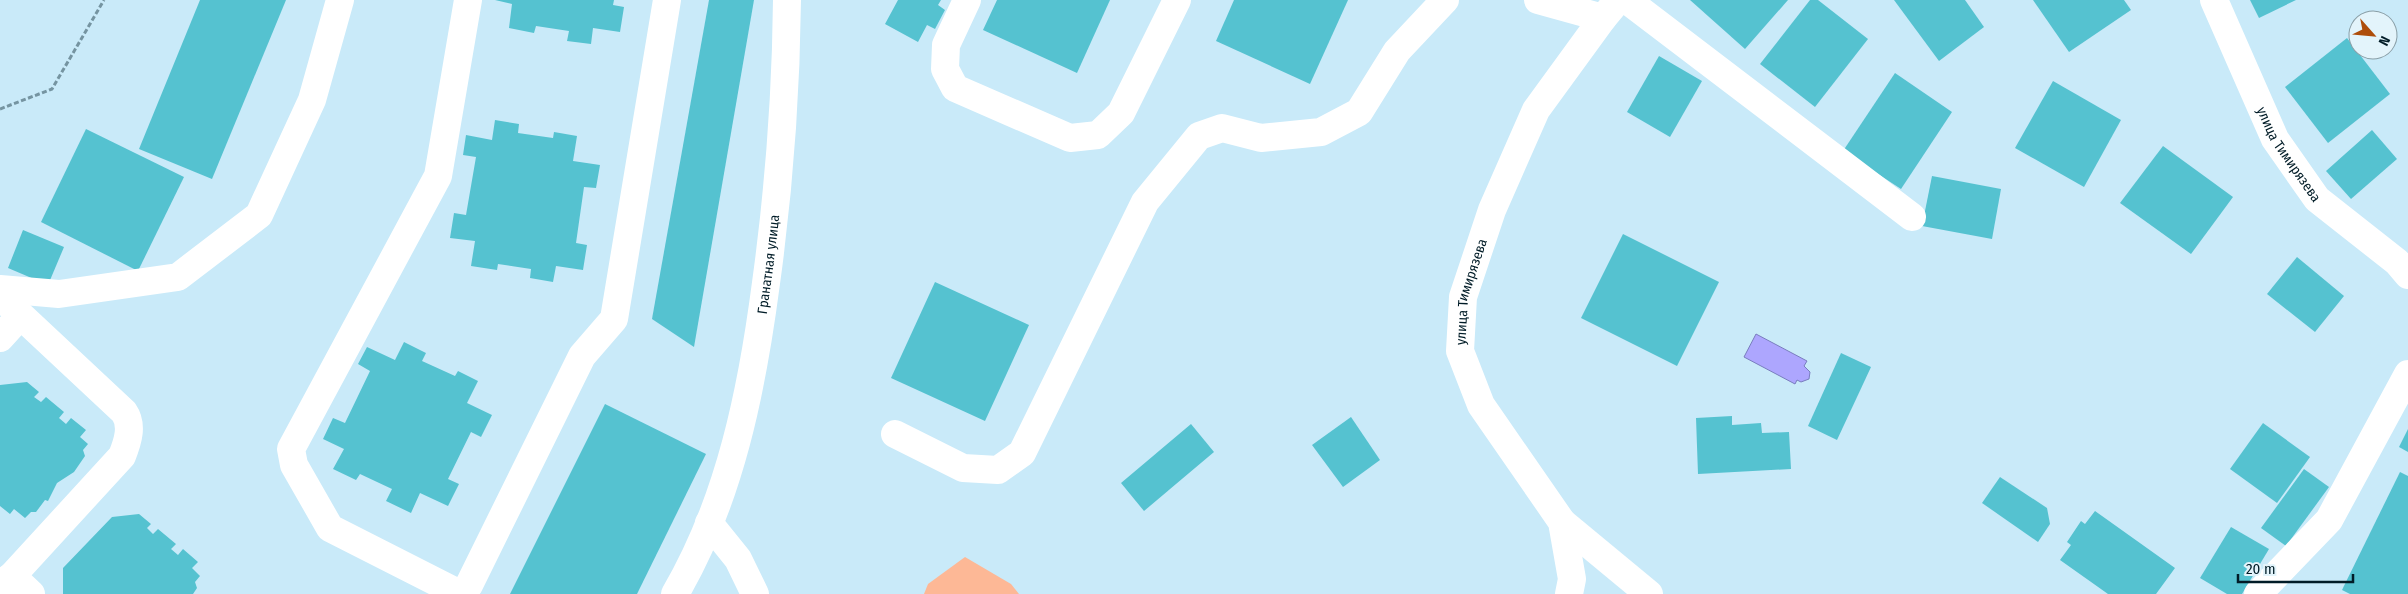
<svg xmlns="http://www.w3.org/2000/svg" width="2408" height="594" font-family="'Fira Sans Condensed',sans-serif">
<rect width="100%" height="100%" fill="#c9eaf9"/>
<polygon fill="#fdb896" points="965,557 1011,584 1019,594 924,594 928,584"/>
<polygon fill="#ada6fe" stroke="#797dbe" points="1756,334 1807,361 1804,366 1810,372 1809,379 1801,382 1797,380 1795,384 1744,357"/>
<g fill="#55c2d0">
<polygon points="200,0 286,0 212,179 139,149"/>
<polygon points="495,0 614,0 613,5 624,7 620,32 593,28 591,44 567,41 569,31 536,26 534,33 509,28 512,4"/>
<polygon points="709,0 754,0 694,347 652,319"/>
<polygon points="898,0 941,0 938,5 945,10 935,29 927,25 918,42 885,24"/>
<polygon points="997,0 1110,0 1077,73 983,30"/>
<polygon points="1234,0 1348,0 1310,84 1216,41"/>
<polygon points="1690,0 1788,0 1745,49"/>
<polygon points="1810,0 1818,0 1868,39 1815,107 1760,64"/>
<polygon points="1894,0 1965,0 1984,27 1939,61"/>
<polygon points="2033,0 2124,0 2131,10 2069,52"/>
<polygon points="2250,0 2296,0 2259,18"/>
<polygon points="2347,38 2390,94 2328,143 2285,87"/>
<polygon points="1659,56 1702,81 1670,137 1627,112"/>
<polygon points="1895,73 1952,112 1901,189 1843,151"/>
<polygon points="2053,81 2121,120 2084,187 2015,148"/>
<polygon points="495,120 519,124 518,133 553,138 554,132 577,136 573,161 600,165 596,188 584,187 576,243 587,245 583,270 556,266 553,282 530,278 531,269 498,264 497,270 471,266 475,241 450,238 454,213 466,215 476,157 463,155 466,135 492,140"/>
<polygon points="86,129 184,177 138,271 41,222"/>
<polygon points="2372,130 2397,159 2351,199 2326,171"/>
<polygon points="2163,146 2233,197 2191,254 2120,203"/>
<polygon points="1932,176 2001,189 1992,239 1922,226"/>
<polygon points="23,230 64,247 48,285 8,268"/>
<polygon points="1623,234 1719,282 1677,366 1581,318"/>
<polygon points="2297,257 2344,296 2315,332 2267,294"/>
<polygon points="935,282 1029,325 985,421 891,378"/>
<polygon points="404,342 426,353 422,361 455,376 458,371 478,381 467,403 492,415 481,437 471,432 448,479 459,484 448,506 420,493 411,513 386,501 392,489 360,474 356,480 333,469 344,449 323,439 333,418 345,423 370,371 358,364 367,347 395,360"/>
<polygon points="1841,353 1871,367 1837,440 1808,426"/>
<polygon points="27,382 39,392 34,397 41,402 46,397 64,412 59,418 66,424 71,418 86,430 80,437 88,444 83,450 85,456 74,472 57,483 48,501 45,500 36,512 31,512 25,518 14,509 10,514 0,506 0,385"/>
<polygon points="605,404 706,454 637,594 510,594"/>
<polygon points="1732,416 1732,425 1761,423 1762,433 1789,432 1791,469 1698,474 1696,418"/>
<polygon points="1351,417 1380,460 1343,487 1312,445"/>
<polygon points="2263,423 2310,457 2277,503 2230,469"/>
<polygon points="1191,424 1214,452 1144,511 1121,483"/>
<polygon points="2408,429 2408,452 2399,447"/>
<polygon points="2304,469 2329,487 2286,546 2261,528"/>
<polygon points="2400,472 2408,476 2408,594 2350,594 2342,590"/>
<polygon points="2000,477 2047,508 2050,524 2038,542 1982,503"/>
<polygon points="2095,511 2175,568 2156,594 2108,594 2060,560 2071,545 2067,542 2081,521 2085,524"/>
<polygon points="139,514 151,524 147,528 153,534 158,529 176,544 171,549 178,555 183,549 198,562 192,568 200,576 195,582 197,588 193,594 63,594 63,568 112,517"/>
<polygon points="2231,527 2269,549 2242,594 2227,594 2200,578"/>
</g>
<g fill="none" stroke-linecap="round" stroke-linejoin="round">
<polyline stroke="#7594a1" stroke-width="3" stroke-dasharray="5 2.5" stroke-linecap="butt" points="0,109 52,89 104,0"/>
<g stroke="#fff" stroke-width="28">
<polyline points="468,0 438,176 291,449 294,465 330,528 456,592 463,591 469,585 582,356 614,319 667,0"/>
<polyline points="967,0 946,45 945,69 955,88 1070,138 1098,135 1121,113 1177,0"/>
<polyline points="1538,0 1603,18"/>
<polyline points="1627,0 1912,217"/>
<path id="s1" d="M2214,0L2275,139L2317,199L2397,262L2408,275"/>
<polyline points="0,289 59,294 178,277 259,215 312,100 340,0"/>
<path d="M0,296L124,412C133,425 128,441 122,456L12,576L0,584"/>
<polyline points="0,338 20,316"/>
<polyline points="895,434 963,468 998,470 1022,453 1145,202 1199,136 1222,128 1261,138 1321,132 1359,112 1397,51 1445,0"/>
<polyline points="1562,522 1649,594"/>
<polyline points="709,523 738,559 755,594"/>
<polyline points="12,576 31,594"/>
<path id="s2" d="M675,594C730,500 752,390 766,283C779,189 786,96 787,0"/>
<path id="s3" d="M1569,594L1572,579L1562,522L1481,405L1460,351L1463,297L1492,210L1536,110L1603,18L1618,0"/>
<polyline points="2258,594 2329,520 2408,374"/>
</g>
</g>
<g text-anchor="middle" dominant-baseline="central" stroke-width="4.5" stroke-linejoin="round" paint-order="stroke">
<g font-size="14" fill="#011c27" stroke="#e3f4fb">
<text stroke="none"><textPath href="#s1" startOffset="172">улица Тимирязева</textPath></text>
<text stroke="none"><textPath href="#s2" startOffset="345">Гранатная улица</textPath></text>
<text stroke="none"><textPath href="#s3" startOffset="334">улица Тимирязева</textPath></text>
</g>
</g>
<g transform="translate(2373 35) rotate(117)"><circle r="24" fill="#e3f4fb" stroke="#899ea6"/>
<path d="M0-4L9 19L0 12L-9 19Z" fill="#ae4d0a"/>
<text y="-8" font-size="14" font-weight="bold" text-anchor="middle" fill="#011c27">N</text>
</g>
<path d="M2238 574v8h115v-8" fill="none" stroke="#011c27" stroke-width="2.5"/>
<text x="2246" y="574" font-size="15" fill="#011c27" stroke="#e3f4fb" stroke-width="4" paint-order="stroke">20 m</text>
</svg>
